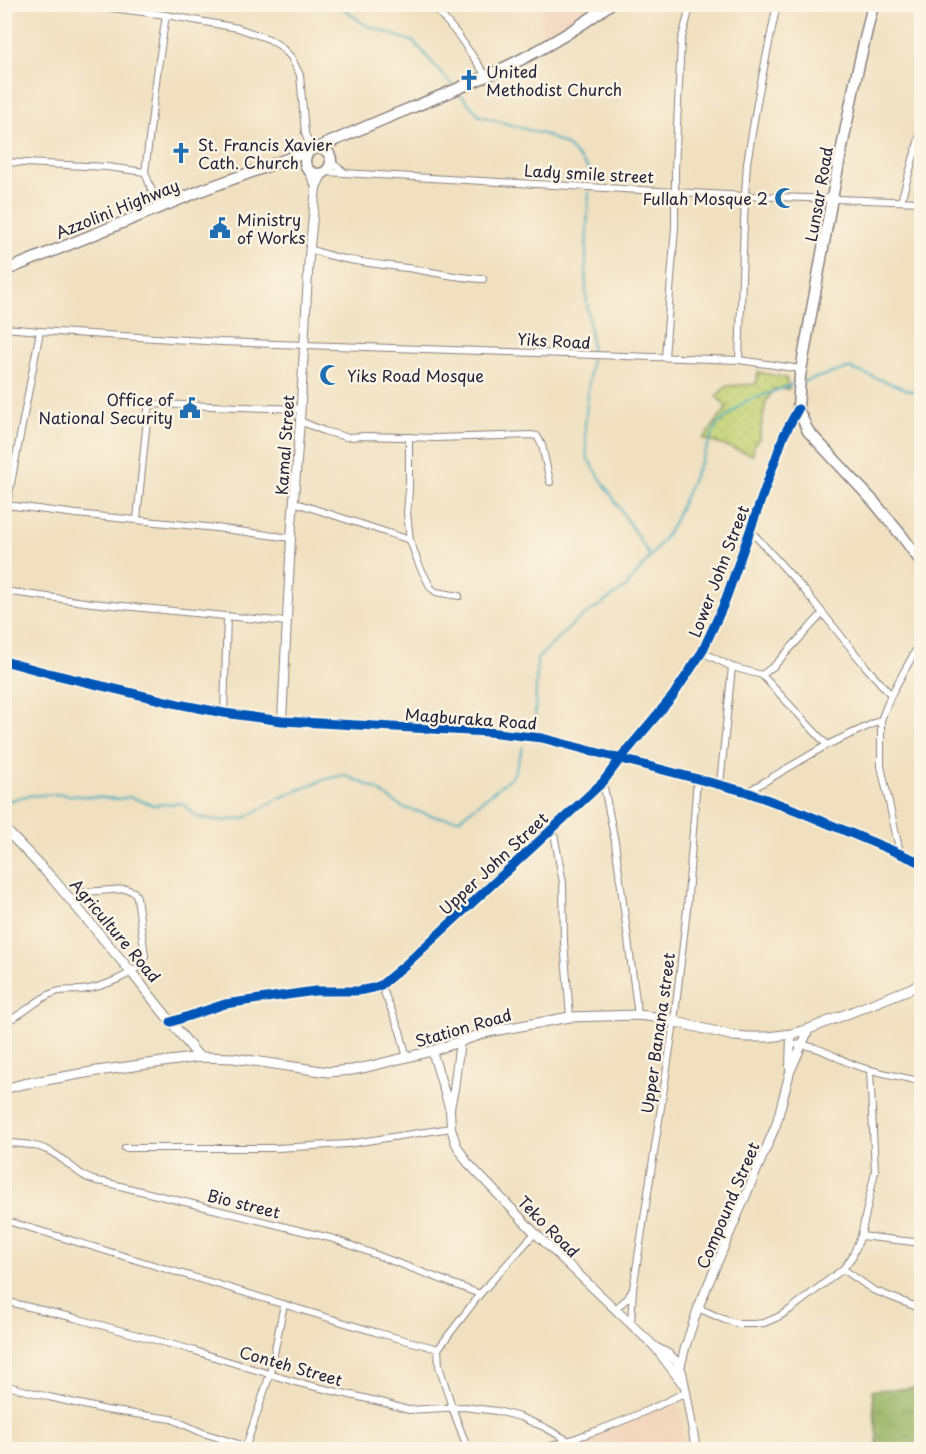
<svg xmlns="http://www.w3.org/2000/svg" width="926" height="1454" font-family="'Playpen Sans',sans-serif">
<defs>
<pattern id="grass-dots" width="8" height="8" patternUnits="userSpaceOnUse" patternTransform="scale(1.5)"><rect width="8" height="8" fill="#c1d173"/><path d="M2 2h.1M6 6h.1" fill="none" stroke="#a6b364" stroke-width="1.8" stroke-linecap="round"/></pattern>
<pattern id="forest-crowns" width="20" height="18" patternUnits="userSpaceOnUse" patternTransform="scale(1.5)"><rect width="20" height="18" fill="#98b365"/><path d="M2 6a3 3 0 1 1 6 0M12 15a3 3 0 1 1 6 0" fill="none" stroke="#7c9154"/></pattern>
</defs>
<rect width="100%" height="100%" fill="#fcf5e5"/>
<filter id="ink" filterUnits="userSpaceOnUse"><feTurbulence type="fractalNoise" baseFrequency=".0167" numOctaves="2"/><feDisplacementMap in="SourceGraphic" scale="12" xChannelSelector="R" yChannelSelector="G"/><feConvolveMatrix kernelMatrix="1 2 1 2 8 2 1 2 1" color-interpolation-filters="sRGB"/></filter>
<filter id="wash" filterUnits="userSpaceOnUse"><feTurbulence type="fractalNoise" baseFrequency=".008" numOctaves="4" result="noise"/><feDisplacementMap in="SourceGraphic" scale="24" xChannelSelector="R" yChannelSelector="G"/><feGaussianBlur stdDeviation="1.35" result="paint"/><feColorMatrix in="noise" values="0 0 0 0 0 0 0 0 0 0 0 0 0 0 0 0 0 1.4 0 .05"/><feComposite in="paint" operator="in"/></filter>
<g filter="url(#wash)">
<rect width="100%" height="100%" fill="#f0e0c0"/>
<g fill="#f2d5bd">
<polygon points="540,5 540,4 593,5 543,37"/>
<polygon points="678,1401 686,1449 563,1449"/>
</g>
<polygon fill="url(#grass-dots)" stroke="#727a57" stroke-width="1.5" points="758,372 786,378 789,389 774,389 766,401 759,439 754,445 753,455 703,439 727,408 716,396 727,386 756,384"/>
<polygon fill="url(#forest-crowns)" stroke="#5d6a50" stroke-width="1.5" points="921,1388 921,1449 878,1449 872,1390"/>
<g fill="none" stroke-linecap="round" stroke-linejoin="round">
<g stroke="#43adc1" stroke-width="2">
<polyline points="337,4 365,25 414,42 452,85"/>
<polyline points="461,95 480,116 546,135 566,145 590,170 590,182"/>
<path d="M589,192C587,225 585,258 586,291C586,311 593,332 591,352"/>
<polyline points="591,359 585,425 587,457 650,556"/>
<polyline points="802,382 849,368 922,395"/>
<polyline points="532,725 535,718 537,659 576,621 625,588 651,556 671,528 717,425 744,402 797,383"/>
<polyline points="4,802 26,796 56,794 119,799 130,797 153,805 182,803 196,817 223,821 245,818 279,798 326,779 345,775 376,789 402,807 437,817 459,819 513,776 523,747"/>
</g>
</g>
</g>
<g filter="url(#ink)">
<g fill="none" stroke-linecap="round" stroke-linejoin="round">
<defs>
<g id="minor">
<polyline points="81,4 166,15 238,28 269,39 280,46 291,57 300,75 305,133 311,150"/>
<polyline points="432,4 458,35 487,77"/>
<polyline points="4,162 107,167 145,172"/>
<polyline points="332,163 344,172"/>
<polyline points="326,172 745,196 922,202"/>
<polyline points="901,201 922,128"/>
<polyline points="158,208 145,172 157,74 166,15"/>
<path d="M310,249C343,262 379,264 414,269C437,273 460,278 483,279"/>
<polyline points="4,328 40,331 221,342 739,360 801,369"/>
<polyline points="665,357 675,227 675,169 681,41 691,4"/>
<polyline points="739,360 745,196 747,163 758,97 777,4"/>
<polyline points="300,421 324,431 346,437 366,436 436,438 531,435 537,436 542,445 550,482"/>
<polyline points="409,437 409,490 407,513 410,540 419,565 431,588 436,592 459,596"/>
<polyline points="293,502 410,540"/>
<polyline points="7,505 76,514 216,528 291,538"/>
<polyline points="137,519 148,409 151,406 155,404 301,409"/>
<polyline points="4,520 40,331"/>
<polyline points="751,531 805,591 866,667 891,695"/>
<polyline points="4,591 92,603 287,622"/>
<polyline points="702,652 732,667 762,675 827,745"/>
<polyline points="762,675 775,665 822,614"/>
<polyline points="224,713 227,616"/>
<polyline points="603,782 615,842 638,1015"/>
<polyline points="720,784 732,667"/>
<polyline points="747,792 827,745 881,720"/>
<polyline points="553,828 563,883 564,942 570,1017"/>
<polyline points="900,853 881,766 881,720 891,695 922,639"/>
<polyline points="381,985 400,1031 407,1058"/>
<path d="M4,1022C23,1016 35,1000 53,993C62,989 71,991 81,990C99,988 139,975 145,956L137,897L134,892L126,889L84,892"/>
<polyline points="171,1022 225,1004 315,991 358,991 373,988 381,985 405,965 603,782 620,759 672,697 702,652 724,604 784,435 798,409"/>
<path d="M791,1044C821,1045 832,1057 857,1066C878,1073 900,1076 922,1082"/>
<path d="M4,1143C18,1143 34,1144 47,1150C69,1159 79,1181 104,1182L334,1239L480,1294"/>
<polyline points="125,1148 277,1148 347,1144 451,1128"/>
<polyline points="4,1220 375,1332 438,1349"/>
<polyline points="861,1236 922,1243"/>
<polyline points="843,1269 873,1290 922,1309"/>
<polyline points="4,1301 75,1318 192,1350 295,1382 385,1403 408,1410 464,1407 497,1411 520,1417 544,1427 569,1441"/>
<polyline points="698,1308 725,1320 739,1324 755,1324 764,1323 778,1317 791,1309 843,1269 852,1257 861,1236 875,1171 870,1070"/>
<polyline points="615,1309 628,1298 631,1292"/>
<polyline points="631,1324 633,1289 639,1251 674,1022 687,909 697,778"/>
<polyline points="4,1385 49,1397 106,1410 172,1419 203,1433 258,1450"/>
<polyline points="246,1446 270,1374 284,1304"/>
<polyline points="468,1450 452,1407 439,1366 438,1349 480,1294 535,1233"/>
<path d="M538,1450C549,1446 559,1444 570,1440C610,1427 649,1411 686,1392"/>
</g>
<g id="tertiary">
<polyline points="308,169 316,187"/>
<polyline points="4,661 48,673 178,704 224,713 282,721 488,732 542,738 747,792 798,811 922,863"/>
<polyline points="282,721 291,538 300,421 309,256 316,187 323,173"/>
<polyline points="432,1051 450,1110 451,1128 456,1144 467,1162 535,1233 655,1347 670,1355 676,1361 682,1372 686,1392 696,1450"/>
<polyline points="790,1068 791,1034"/>
<polyline points="450,1108 454,1089 460,1041"/>
<polyline points="655,1347 682,1383"/>
<polyline points="680,1368 685,1348 698,1308 776,1125 790,1072 809,1029"/>
</g>
<g id="secondary">
<polyline points="4,828 53,879 132,973 199,1057"/>
<polyline points="4,1089 23,1084 97,1071 199,1057 233,1058 328,1072 352,1070 367,1067 432,1051 488,1032 570,1017 638,1015 655,1017 734,1036 748,1037 768,1037 791,1034 809,1029 922,984"/>
</g>
<g id="primary">
<polyline points="873,4 855,82 832,198 800,376 798,409 808,431 874,502 902,536 922,563"/>
<circle cx="318" cy="161" r="13"/>
<path d="M317,148C347,135 376,122 406,110C478,81 548,52 610,4"/>
<polyline points="4,271 205,189 309,151"/>
</g>
</defs>
<use href="#minor" stroke="#89817e" stroke-width="8"/>
<use href="#tertiary" stroke="#89817e" stroke-width="10"/>
<use href="#secondary" stroke="#89817e" stroke-width="11"/>
<use href="#primary" stroke="#89817e" stroke-width="13"/>
<use href="#minor" stroke="#fff" stroke-width="6"/>
<use href="#tertiary" stroke="#fff" stroke-width="8"/>
<use href="#secondary" stroke="#fff" stroke-width="9"/>
<use href="#primary" stroke="#fff" stroke-width="10"/>
<defs>
<g id="cycleway">
<polyline points="4,661 48,673 178,704 224,713 282,721 488,732 542,738 747,792 798,811 922,863"/>
<polyline points="171,1022 225,1004 315,991 358,991 373,988 381,985 405,965 603,782 620,759 672,697 702,652 724,604 784,435 798,409"/>
</g>
</defs>
<use href="#cycleway" stroke="#fcf5e5" stroke-width="13"/>
<use href="#cycleway" stroke="#0057b8" stroke-width="9"/>
</g>
</g>
<defs>
<symbol id="church-bare" viewBox="-9 -9 18 18"><path d="M-1.2-6h2.4v3.5h3.3v2.4h-3.3V6h-2.4V-.1h-3.3v-2.4h3.3Z" fill="#1f6fb2" stroke="#fcf5e5" stroke-width="2.5" paint-order="stroke"/></symbol>
<symbol id="mosque-bare" viewBox="-9 -9 18 18"><path d="M3.5-4.9A6 6 0 1 0 3.5 4.9A5 5 0 1 1 3.5-4.9Z" fill="#1f6fb2" stroke="#fcf5e5" stroke-width="2.5" paint-order="stroke"/></symbol>
<symbol id="civic-bare" viewBox="-9 -9 18 18"><path d="M-.6-6.5H3V-4.5H.6V-3L4-1V1h2V6H-6V1h2V-1L-.6-3ZM-1.2 2.5V6h2.4V2.5Z" fill="#1f6fb2" stroke="#fcf5e5" stroke-width="2.5" paint-order="stroke"/></symbol>
</defs>
<g fill-rule="evenodd">
<use href="#church-bare" x="454" y="65" width="30" height="30"/>
<use href="#church-bare" x="166" y="138" width="30" height="30"/>
<use href="#mosque-bare" x="770" y="183" width="30" height="30"/>
<use href="#civic-bare" x="205" y="213" width="30" height="30"/>
<use href="#mosque-bare" x="315" y="360" width="30" height="30"/>
<use href="#civic-bare" x="175" y="393" width="30" height="30"/>
</g>
<g text-anchor="middle" dominant-baseline="central" stroke-width="5" stroke-linejoin="round" paint-order="stroke">
<g font-size="16" fill="#22223b" stroke="#fcf5e5" text-anchor="start">
<text x="486" y="71">United<tspan x="486" dy="18">Methodist Church</tspan></text>
<text x="198" y="144">St. Francis Xavier<tspan x="198" dy="18">Cath. Church</tspan></text>
<text x="768" y="198" text-anchor="end">Fullah Mosque 2</text>
<text x="237" y="219">Ministry<tspan x="237" dy="18">of Works</tspan></text>
<text x="347" y="375">Yiks Road Mosque</text>
<text x="173" y="399" text-anchor="end">Office of<tspan x="173" dy="18">National Security</tspan></text>
</g>
<g font-size="16" fill="#22223b" stroke="#fcf5e5">
<text transform="translate(589 173) rotate(3)">Lady smile street</text>
<text transform="translate(818 194) rotate(-80)">Lunsar Road</text>
<text transform="translate(117 208) rotate(-22)">Azzolini Highway</text>
<text transform="translate(554 340) rotate(3)">Yiks Road</text>
<text transform="translate(284 445) rotate(-86)">Kamal Street</text>
<text transform="translate(718 571) rotate(-69)">Lower John Street</text>
<text transform="translate(471 718) rotate(4)">Magburaka Road</text>
<text transform="translate(493 863) rotate(-43)">Upper John Street</text>
<text transform="translate(116 930) rotate(50)">Agriculture Road</text>
<text transform="translate(463 1027) rotate(-16)">Station Road</text>
<text transform="translate(657 1033) rotate(-82)">Upper Banana street</text>
<text transform="translate(244 1203) rotate(14)">Bio street</text>
<text transform="translate(727 1205) rotate(-67)">Compound Street</text>
<text transform="translate(549 1226) rotate(45)">Teko Road</text>
<text transform="translate(291 1365) rotate(16)">Conteh Street</text>
</g>
</g>
<rect width="926" height="1454" fill="none" stroke="#fcf5e5" stroke-width="24"/>
</svg>
